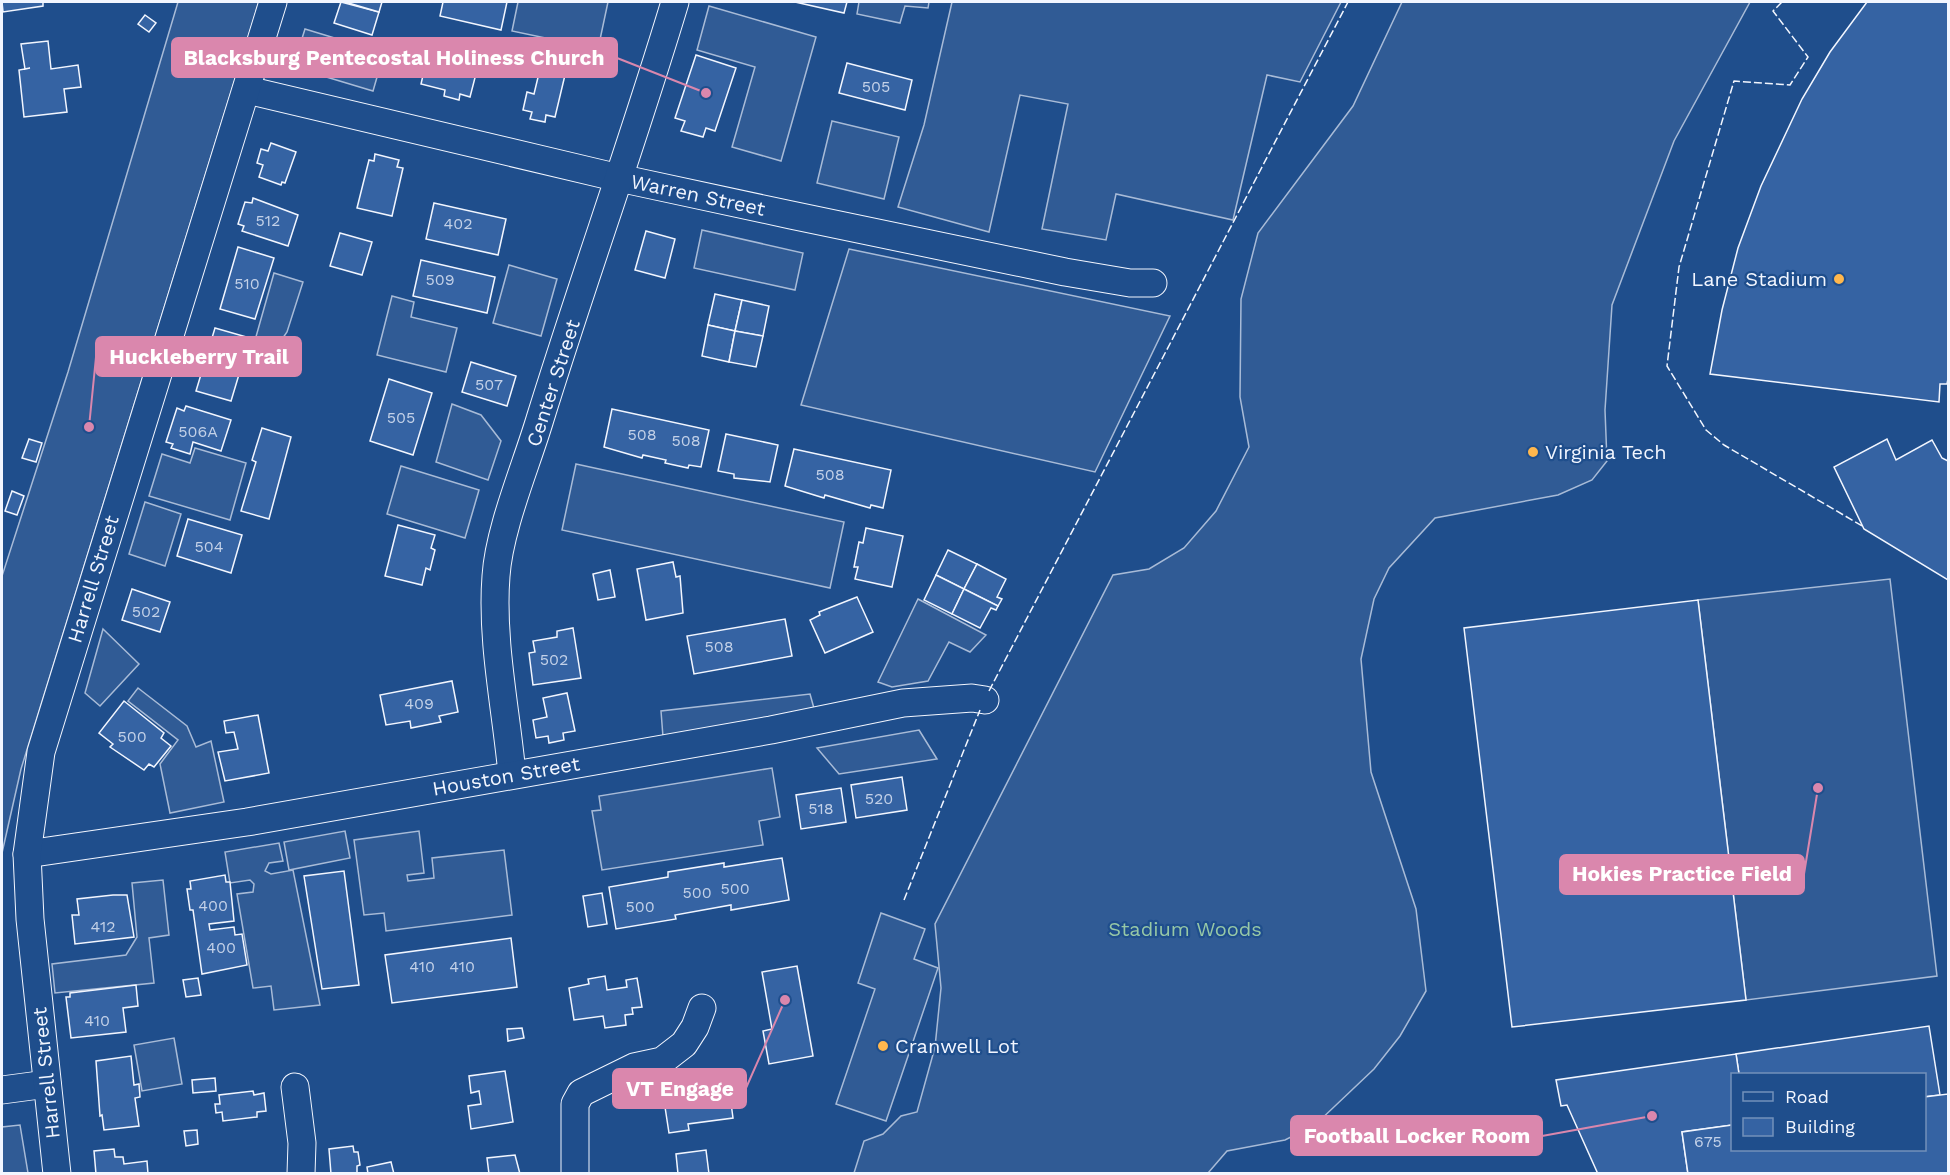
<svg xmlns="http://www.w3.org/2000/svg" width="1950" height="1175" font-family="'Work Sans',sans-serif">
<rect width="100%" height="100%" fill="#1f4e8c"/>
<g fill="#305b95" stroke="#a8bbd7" stroke-width="1.5">
<polygon points="178,2 259,2 21,769 2,853 2,576 68,372"/>
<polygon points="518,2 608,2 598,49 512,31"/>
<polygon points="859,2 929,2 928,8 905,6 900,23 857,14"/>
<polygon points="952,2 1341,2 1300,82 1267,75 1233,220 1116,194 1106,240 1042,229 1068,104 1020,95 989,232 898,207 924,125"/>
<polygon points="1402,2 1750,2 1674,141 1612,305 1605,410 1607,461 1592,480 1558,495 1435,518 1389,568 1374,599 1361,659 1371,772 1416,909 1426,991 1400,1036 1374,1069 1315,1125 1285,1140 1227,1151 1208,1173 854,1173 864,1141 883,1134 901,1116 917,1112 935,1047 941,988 935,924 1113,575 1149,569 1184,548 1216,511 1249,447 1240,397 1241,299 1258,233 1353,106"/>
<polygon points="709,6 816,37 781,161 732,147 755,67 697,50"/>
<polygon points="305,29 384,53 373,91 293,67"/>
<polygon points="832,121 899,137 884,199 817,183"/>
<polygon points="702,230 803,253 795,290 694,268"/>
<polygon points="849,249 1170,316 1095,472 801,405"/>
<polygon points="509,265 557,279 541,336 493,323"/>
<polygon points="274,273 303,282 287,332 276,348 269,371 248,365"/>
<polygon points="392,296 414,302 411,317 457,328 446,372 377,355"/>
<polygon points="452,404 481,415 501,441 488,480 436,462"/>
<polygon points="195,448 246,463 230,520 149,496 162,454 190,463"/>
<polygon points="576,464 844,522 830,588 562,530"/>
<polygon points="401,466 479,490 465,538 387,514"/>
<polygon points="145,502 181,514 165,566 129,554"/>
<polygon points="1890,579 1937,976 1746,1000 1698,600"/>
<polygon points="918,599 986,635 970,652 949,642 928,681 892,687 878,682"/>
<polygon points="103,629 139,664 100,706 85,693"/>
<polygon points="138,688 187,726 196,747 211,741 224,802 170,813 160,764 178,740 128,701"/>
<polygon points="810,694 815,712 663,737 661,711"/>
<polygon points="919,730 937,759 839,774 817,748"/>
<polygon points="772,768 780,817 759,821 763,845 602,870 592,811 601,810 599,796"/>
<polygon points="345,831 350,858 289,870 284,842"/>
<polygon points="419,831 424,873 407,875 408,881 434,878 432,858 504,850 512,915 386,931 384,913 364,915 354,840"/>
<polygon points="279,843 283,861 269,863 265,871 271,874 293,870 320,1005 274,1010 271,986 253,988 237,894 253,892 254,884 250,880 230,883 225,852"/>
<polygon points="163,880 169,935 149,938 154,983 55,993 52,964 126,955 137,937 132,883"/>
<polygon points="881,913 925,929 914,959 938,968 886,1121 836,1104 875,989 858,983"/>
<polygon points="174,1038 182,1084 142,1091 134,1045"/>
<polygon points="20,1125 28,1173 2,1173 2,1127"/>
</g>
<g fill="#3563a3" stroke="#f2f6ff" stroke-width="1.5">
<polygon points="2,2 43,2 43,6 3,12"/>
<polygon points="341,2 379,12 372,35 334,23"/>
<polygon points="345,2 382,2 379,12"/>
<polygon points="443,2 507,2 501,30 440,16"/>
<polygon points="795,2 847,2 844,13"/>
<polygon points="1867,2 1948,2 1948,379 1947,384 1940,384 1939,402 1710,374 1722,310 1738,248 1761,186 1802,99 1830,52"/>
<polygon points="145,15 156,23 149,32 138,24"/>
<polygon points="48,41 51,69 78,65 81,87 64,89 67,112 24,117 19,70 30,68 25,69 21,44"/>
<polygon points="428,54 478,66 470,97 460,94 459,100 444,96 445,90 421,84"/>
<polygon points="696,55 736,68 715,131 706,128 703,137 681,131 685,121 675,118"/>
<polygon points="847,63 912,80 905,110 839,93"/>
<polygon points="540,69 565,75 555,117 546,115 545,122 530,119 532,112 523,110 527,92 534,94"/>
<polygon points="271,143 296,152 285,183 282,182 281,185 259,177 263,165 257,163 261,149 268,151"/>
<polygon points="375,154 399,160 397,167 403,168 392,216 357,208 369,160 374,161"/>
<polygon points="253,198 298,215 288,246 242,231 244,226 238,224 245,202 252,203"/>
<polygon points="434,203 506,219 498,255 426,239"/>
<polygon points="646,231 675,239 665,278 635,270"/>
<polygon points="340,233 372,242 362,275 330,266"/>
<polygon points="238,247 274,258 255,319 220,309"/>
<polygon points="421,260 495,277 487,313 413,296"/>
<polygon points="715,294 742,300 735,331 708,325"/>
<polygon points="742,300 769,306 763,336 735,331"/>
<polygon points="708,325 735,331 729,362 702,356"/>
<polygon points="215,328 250,338 231,401 196,391"/>
<polygon points="735,331 763,336 756,367 729,362"/>
<polygon points="471,362 516,376 507,406 462,392"/>
<polygon points="389,379 432,393 413,455 370,441"/>
<polygon points="186,406 231,420 221,451 193,442 190,454 171,448 173,444 166,442 177,408 184,411"/>
<polygon points="612,409 709,430 701,467 689,465 688,468 665,463 666,460 643,455 642,458 604,447"/>
<polygon points="262,428 291,437 269,519 241,511 256,462 252,460"/>
<polygon points="726,434 778,445 770,482 734,478 734,474 718,471"/>
<polygon points="29,439 42,443 36,462 22,458"/>
<polygon points="1887,439 1896,460 1932,440 1942,458 1948,461 1948,580 1864,529 1834,467"/>
<polygon points="794,449 891,470 883,508 871,505 870,508 825,495 824,498 785,486"/>
<polygon points="12,491 24,496 17,515 5,511"/>
<polygon points="188,519 242,535 231,573 177,556"/>
<polygon points="398,525 435,535 431,548 435,550 430,570 426,568 422,585 385,576"/>
<polygon points="866,528 903,536 892,587 855,579 858,567 854,567 859,542 863,543"/>
<polygon points="948,550 977,564 964,589 936,575"/>
<polygon points="673,562 676,577 680,576 683,613 646,620 637,569"/>
<polygon points="977,564 1006,579 997,597 1002,599 998,606 964,589"/>
<polygon points="610,570 615,597 598,600 593,574"/>
<polygon points="936,575 964,589 952,614 924,600"/>
<polygon points="132,589 170,602 160,632 122,620"/>
<polygon points="964,589 998,606 996,610 991,608 980,628 952,614"/>
<polygon points="857,597 873,632 825,653 810,620 820,615 819,612"/>
<polygon points="1698,600 1746,1000 1512,1027 1464,628"/>
<polygon points="785,619 792,656 694,674 687,636"/>
<polygon points="573,628 581,678 533,685 529,653 535,652 533,641 557,637 557,631"/>
<polygon points="452,681 458,712 439,716 441,722 411,728 410,721 386,725 380,695"/>
<polygon points="567,693 575,731 563,733 564,740 549,743 548,736 536,738 533,720 547,717 543,698"/>
<polygon points="124,701 164,733 161,738 171,746 154,767 149,764 144,770 110,747 113,744 99,733"/>
<polygon points="258,715 269,773 225,781 218,752 238,749 234,732 226,733 224,721"/>
<polygon points="902,777 907,810 856,818 851,785"/>
<polygon points="841,788 846,822 801,829 796,795"/>
<polygon points="782,858 789,900 731,910 731,905 675,915 676,919 616,929 609,887 668,877 668,872 724,863 724,867"/>
<polygon points="344,871 359,985 322,989 304,876"/>
<polygon points="225,875 226,882 230,882 234,921 209,924 210,930 234,927 235,935 242,934 247,965 202,974 193,910 190,910 187,889 191,889 190,881"/>
<polygon points="602,893 607,924 588,927 583,896"/>
<polygon points="113,895 127,895 134,937 75,944 72,915 79,915 77,899"/>
<polygon points="511,938 517,987 392,1003 385,955"/>
<polygon points="797,966 813,1056 769,1064 763,1031 772,1029 762,972"/>
<polygon points="605,976 607,990 627,987 626,980 637,978 642,1007 632,1008 633,1014 625,1015 626,1025 605,1028 603,1016 574,1020 569,988 589,984 588,979"/>
<polygon points="198,978 201,995 186,997 183,980"/>
<polygon points="136,985 138,1006 123,1008 126,1032 71,1038 66,997 70,997 70,993"/>
<polygon points="1929,1026 1940,1095 1924,1097 1924,1074 1739,1074 1736,1054"/>
<polygon points="522,1028 524,1038 508,1041 507,1029"/>
<polygon points="1736,1054 1739,1074 1732,1074 1732,1125 1682,1132 1688,1174 1598,1174 1567,1105 1561,1106 1556,1080"/>
<polygon points="131,1056 134,1085 139,1084 140,1097 135,1098 139,1126 104,1130 102,1115 100,1116 96,1061"/>
<polygon points="505,1071 513,1122 471,1129 468,1106 481,1104 479,1091 471,1093 469,1076"/>
<polygon points="215,1078 216,1091 193,1093 192,1080"/>
<polygon points="729,1088 733,1118 688,1124 689,1130 669,1133 665,1107 684,1105 683,1094"/>
<polygon points="253,1091 254,1095 264,1093 266,1111 257,1112 257,1117 223,1121 222,1112 216,1113 215,1104 220,1104 219,1095"/>
<polygon points="1948,1094 1948,1174 1688,1174 1682,1132 1732,1125 1732,1150 1924,1150 1924,1097"/>
<polygon points="197,1130 198,1144 186,1146 184,1131"/>
<polygon points="353,1146 354,1152 358,1152 360,1165 357,1166 357,1174 331,1174 329,1149"/>
<polygon points="114,1149 115,1157 123,1157 124,1164 147,1161 148,1174 96,1174 94,1151"/>
<polygon points="706,1150 709,1174 678,1174 676,1154"/>
<polygon points="515,1155 520,1174 489,1174 487,1158"/>
<polygon points="391,1162 394,1174 368,1174 367,1167"/>
</g>
<g fill="none" stroke-linecap="round" stroke-linejoin="round">
<defs>
<g id="minor">
<polyline points="247,90 619,178 791,215 1065,272 1130,283 1153,283"/>
<path d="M512,774C506,709 491,641 496,576C499,529 526,466 540,419C583,280 633,142 675,2"/>
<polyline points="27,854 247,822 771,730 903,703 972,698 985,700"/>
<polyline points="295,1087 302,1143 301,1174"/>
<polyline points="2,1090 47,1084"/>
<polyline points="57,1174 30,919 27,854 41,752 273,2"/>
<polyline points="575,1174 575,1104 581,1093 634,1067 662,1061 684,1044 695,1027 702,1008"/>
</g>
</defs>
<use href="#minor" stroke="#f2f6ff" stroke-width="29"/>
<use href="#minor" stroke="#1f4e8c" stroke-width="27"/>
<g stroke="#f2f6ff" stroke-width="1.5" stroke-dasharray="8 3" stroke-linecap="butt">
<polyline points="1782,2 1773,11 1808,57 1790,85 1734,81 1679,267 1667,366 1706,430 1724,445 1864,527"/>
<polyline points="989,691 1348,2"/>
<polyline points="904,900 980,710"/>
</g>
</g>
<g fill="#ffb74d" stroke="#1f4e8c" stroke-width="2">
<circle cx="1839" cy="279" r="6"/>
<circle cx="1533" cy="452" r="6"/>
<circle cx="883" cy="1046" r="6"/>
</g>
<g text-anchor="middle" dominant-baseline="central" stroke-width="4.5" stroke-linejoin="round" paint-order="stroke">
<g font-size="16" fill="#c3d1e8">
<text x="876" y="86">505</text>
<text x="268" y="220">512</text>
<text x="458" y="223">402</text>
<text x="440" y="279">509</text>
<text x="247" y="283">510</text>
<text x="489" y="384">507</text>
<text x="401" y="417">505</text>
<text x="198" y="431">506A</text>
<text x="642" y="434">508</text>
<text x="686" y="440">508</text>
<text x="830" y="474">508</text>
<text x="209" y="546">504</text>
<text x="146" y="611">502</text>
<text x="719" y="646">508</text>
<text x="554" y="659">502</text>
<text x="419" y="703">409</text>
<text x="132" y="736">500</text>
<text x="879" y="798">520</text>
<text x="821" y="808">518</text>
<text x="735" y="888">500</text>
<text x="697" y="892">500</text>
<text x="213" y="905">400</text>
<text x="640" y="906">500</text>
<text x="103" y="926">412</text>
<text x="221" y="947">400</text>
<text x="422" y="966">410</text>
<text x="462" y="966">410</text>
<text x="97" y="1020">410</text>
<text x="1708" y="1141">675</text>
</g>
<g font-size="20" fill="#f2f6ff" stroke="#1f4e8c">
<text transform="translate(698 195) rotate(12)">Warren Street</text>
<text transform="translate(553 383) rotate(-72)">Center Street</text>
<text transform="translate(93 579) rotate(-73)">Harrell Street</text>
<text transform="translate(506 776) rotate(-10)">Houston Street</text>
<text transform="translate(46 1073) rotate(-96)">Harrell Street</text>
</g>
<g font-size="20" fill="#f2f6ff" stroke="#1f4e8c" text-anchor="start">
<text x="1827" y="279" text-anchor="end">Lane Stadium</text>
<text x="1545" y="452">Virginia Tech</text>
<text x="895" y="1046">Cranwell Lot</text>
</g>
<g font-size="20" fill="#97c8a6" stroke="#1f4e8c">
<text x="1185" y="929">Stadium Woods</text>
</g>
</g>
<path fill="none" stroke="#da87ad" stroke-width="2" d="M706 93L617 58M89 427L96 357M1818 788L1804 874M785 1000L746 1088M1652 1116L1542 1136"/>
<g fill="#da87ad" stroke="#1f4e8c" stroke-width="2">
<circle cx="706" cy="93" r="6"/>
<circle cx="89" cy="427" r="6"/>
<circle cx="1818" cy="788" r="6"/>
<circle cx="785" cy="1000" r="6"/>
<circle cx="1652" cy="1116" r="6"/>
</g>
<g fill="#da87ad" stroke="#da87ad" stroke-width="2">
<rect x="172" y="38" width="445" height="39" rx="6"/>
<rect x="96" y="337" width="205" height="39" rx="6"/>
<rect x="1560" y="855" width="244" height="39" rx="6"/>
<rect x="613" y="1069" width="133" height="39" rx="6"/>
<rect x="1291" y="1116" width="251" height="39" rx="6"/>
</g>
<g font-size="21" text-anchor="middle" font-weight="bold" fill="#fff">
<text x="394" y="65">Blacksburg Pentecostal Holiness Church</text>
<text x="199" y="364">Huckleberry Trail</text>
<text x="1682" y="881">Hokies Practice Field</text>
<text x="680" y="1096">VT Engage</text>
<text x="1417" y="1143">Football Locker Room</text>
</g>
<rect width="1950" height="1175" fill="none" stroke="#f2f6ff" stroke-width="6"/>
<rect x="1731" y="1073" width="195" height="78" fill="#1f4e8c" stroke="#7391ba" stroke-width="1.5"/>
<rect x="1743" y="1092" width="30" height="9" fill="#1f4e8c" stroke="#7391ba" stroke-width="1.5"/>
<text x="1785" y="1103" font-size="18" fill="#f2f6ff">Road</text>
<rect x="1743" y="1118" width="30" height="18" fill="#3563a3" stroke="#7391ba" stroke-width="1.5"/>
<text x="1785" y="1133" font-size="18" fill="#f2f6ff">Building</text>
</svg>
